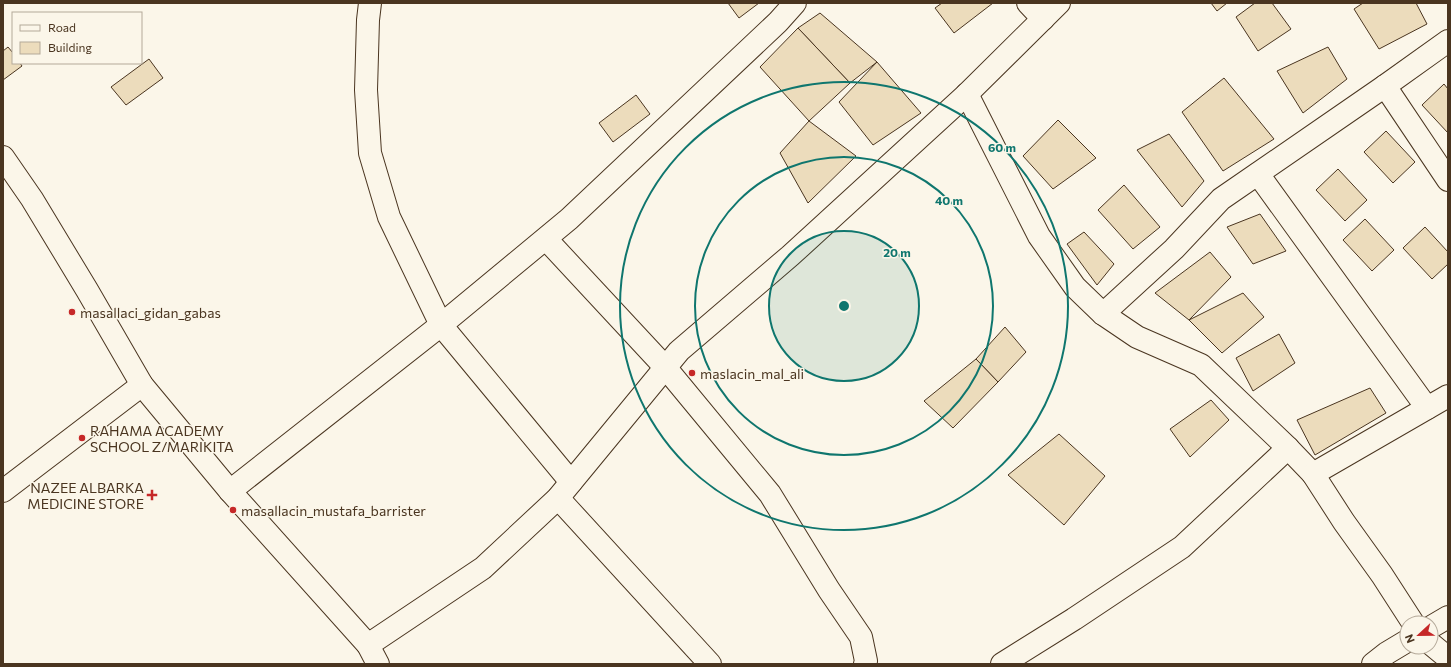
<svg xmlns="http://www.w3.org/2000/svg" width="1451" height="667" font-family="Commissioner,sans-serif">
<rect width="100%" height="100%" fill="#fbf6e9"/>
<g fill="#ecdcbc" stroke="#4a3520">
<polygon points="728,3 759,3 739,18"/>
<polygon points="942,3 993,3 954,33 935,8"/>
<polygon points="1211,3 1227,3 1217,11"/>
<polygon points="1255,3 1272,3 1291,29 1258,51 1236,17"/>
<polygon points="1363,3 1416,3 1427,24 1379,49 1354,9"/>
<polygon points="820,13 877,62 850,83 798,28"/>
<polygon points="798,28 850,83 809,121 760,67"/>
<polygon points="8,47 13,53 13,63 20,63 22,66 3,80 3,51"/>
<polygon points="1328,47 1347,79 1303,113 1277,71"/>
<polygon points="149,59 163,78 126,105 111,87"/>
<polygon points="877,62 921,113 873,145 839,102"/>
<polygon points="1224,78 1274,139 1223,171 1182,112"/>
<polygon points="1444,84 1448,89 1448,133 1422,105"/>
<polygon points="636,95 650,114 613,142 599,123"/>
<polygon points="1058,120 1096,158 1053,189 1023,156"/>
<polygon points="809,121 856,156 808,203 780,153"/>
<polygon points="1386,131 1415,162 1393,183 1364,152"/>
<polygon points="1169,134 1204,181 1182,207 1137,150"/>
<polygon points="1338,169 1367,200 1345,221 1316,190"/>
<polygon points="1124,185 1160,227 1133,249 1098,210"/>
<polygon points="1260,214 1286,251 1253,264 1227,227"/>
<polygon points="1365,219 1394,250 1372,271 1343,240"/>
<polygon points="1425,227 1448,252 1448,264 1432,279 1403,248"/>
<polygon points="1084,232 1114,264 1097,285 1067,244"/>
<polygon points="1210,252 1231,277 1189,320 1155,293"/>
<polygon points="1243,293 1264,317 1222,353 1189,320"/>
<polygon points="1005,327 1026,352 998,382 976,359"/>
<polygon points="1279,334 1295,363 1253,391 1236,358"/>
<polygon points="976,359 998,382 953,428 924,401"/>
<polygon points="1370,388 1386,413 1315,455 1297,420"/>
<polygon points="1211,400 1229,420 1190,457 1170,429"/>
<polygon points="1059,434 1105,476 1064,525 1008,475"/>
</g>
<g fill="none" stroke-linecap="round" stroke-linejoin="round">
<defs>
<g id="minor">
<polyline points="370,3 368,20 366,90 370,153 389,217 441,325 571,482"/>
<polyline points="1028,3 1043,19"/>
<polyline points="1385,86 1448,180"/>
<polyline points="967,94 1039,236 1075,287 1103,314 1137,337 1201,365 1288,448 1313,474 1344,522 1382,575 1413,623"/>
<polyline points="3,157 32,199 87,290 142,385 230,491 368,645 378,664"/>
<polyline points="1258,174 1427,408"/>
<polyline points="546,239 665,367 770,494 829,590 861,637 866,661 865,664"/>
<polyline points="1103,314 1174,249 1221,199 1385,86 1448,41"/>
<polyline points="1313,474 1448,396"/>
<polyline points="3,491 142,385"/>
<polyline points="230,491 441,325 569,219 778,22 795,3"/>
<polyline points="558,498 710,664"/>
<polyline points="1431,627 1448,617"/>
<polyline points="1431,644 1448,658"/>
<polyline points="368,645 483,568 558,498 679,351 790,256 967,94 1059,3"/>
<polyline points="1002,664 1074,619 1182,547 1288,448"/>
<polyline points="1373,664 1387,653 1407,641"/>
</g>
</defs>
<use href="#minor" stroke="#4a3520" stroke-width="24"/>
<use href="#minor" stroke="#fbf6e9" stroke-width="22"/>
</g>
<circle cx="844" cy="306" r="75" fill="#0f766e" fill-opacity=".12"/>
<g fill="none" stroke="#0f766e" stroke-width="2">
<circle cx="844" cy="306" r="75"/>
<circle cx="844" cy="306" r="149"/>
<circle cx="844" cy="306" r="224"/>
</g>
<g fill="#c62828" stroke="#fbf6e9" stroke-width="1.5">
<circle cx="72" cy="312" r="4"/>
<circle cx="692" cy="373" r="4"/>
<circle cx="82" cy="438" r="4"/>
<path d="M150 489h4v4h4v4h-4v4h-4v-4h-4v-4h4z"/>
<circle cx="233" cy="510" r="4"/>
</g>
<g text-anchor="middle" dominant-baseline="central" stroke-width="3" stroke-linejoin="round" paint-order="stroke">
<g font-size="14" fill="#4a3520" stroke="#fbf6e9" text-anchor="start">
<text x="80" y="312">masallaci_gidan_gabas</text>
<text x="700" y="373">maslacin_mal_ali</text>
<text x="90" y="430">RAHAMA ACADEMY<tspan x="90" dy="16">SCHOOL Z/MARIKITA</tspan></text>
<text x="144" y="487" text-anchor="end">NAZEE ALBARKA<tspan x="144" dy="16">MEDICINE STORE</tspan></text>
<text x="241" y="510">masallacin_mustafa_barrister</text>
</g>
</g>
<circle cx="844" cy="306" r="6" fill="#0f766e" stroke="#fbf6e9" stroke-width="2"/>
<g font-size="12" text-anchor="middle" font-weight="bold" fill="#0f766e" stroke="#fbf6e9" stroke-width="3" stroke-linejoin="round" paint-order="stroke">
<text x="1002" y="152">60 m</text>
<text x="949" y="205">40 m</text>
<text x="897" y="257">20 m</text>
</g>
<rect width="1451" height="667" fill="none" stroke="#4a3520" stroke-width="8"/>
<rect x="12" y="12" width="130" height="52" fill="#fbf6e9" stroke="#b4a999"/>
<rect x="20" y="25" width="20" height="6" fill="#fbf6e9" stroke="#b4a999"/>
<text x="48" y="32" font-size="12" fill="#4a3520">Road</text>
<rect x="20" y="42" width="20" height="12" fill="#ecdcbc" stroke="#b4a999"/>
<text x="48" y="52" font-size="12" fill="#4a3520">Building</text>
<g transform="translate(1419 635) rotate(248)"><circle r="19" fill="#fbf6e9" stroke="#b4a999"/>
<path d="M0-3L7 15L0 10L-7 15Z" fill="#c62828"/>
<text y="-6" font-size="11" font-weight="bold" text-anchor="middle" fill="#4a3520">N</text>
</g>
</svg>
